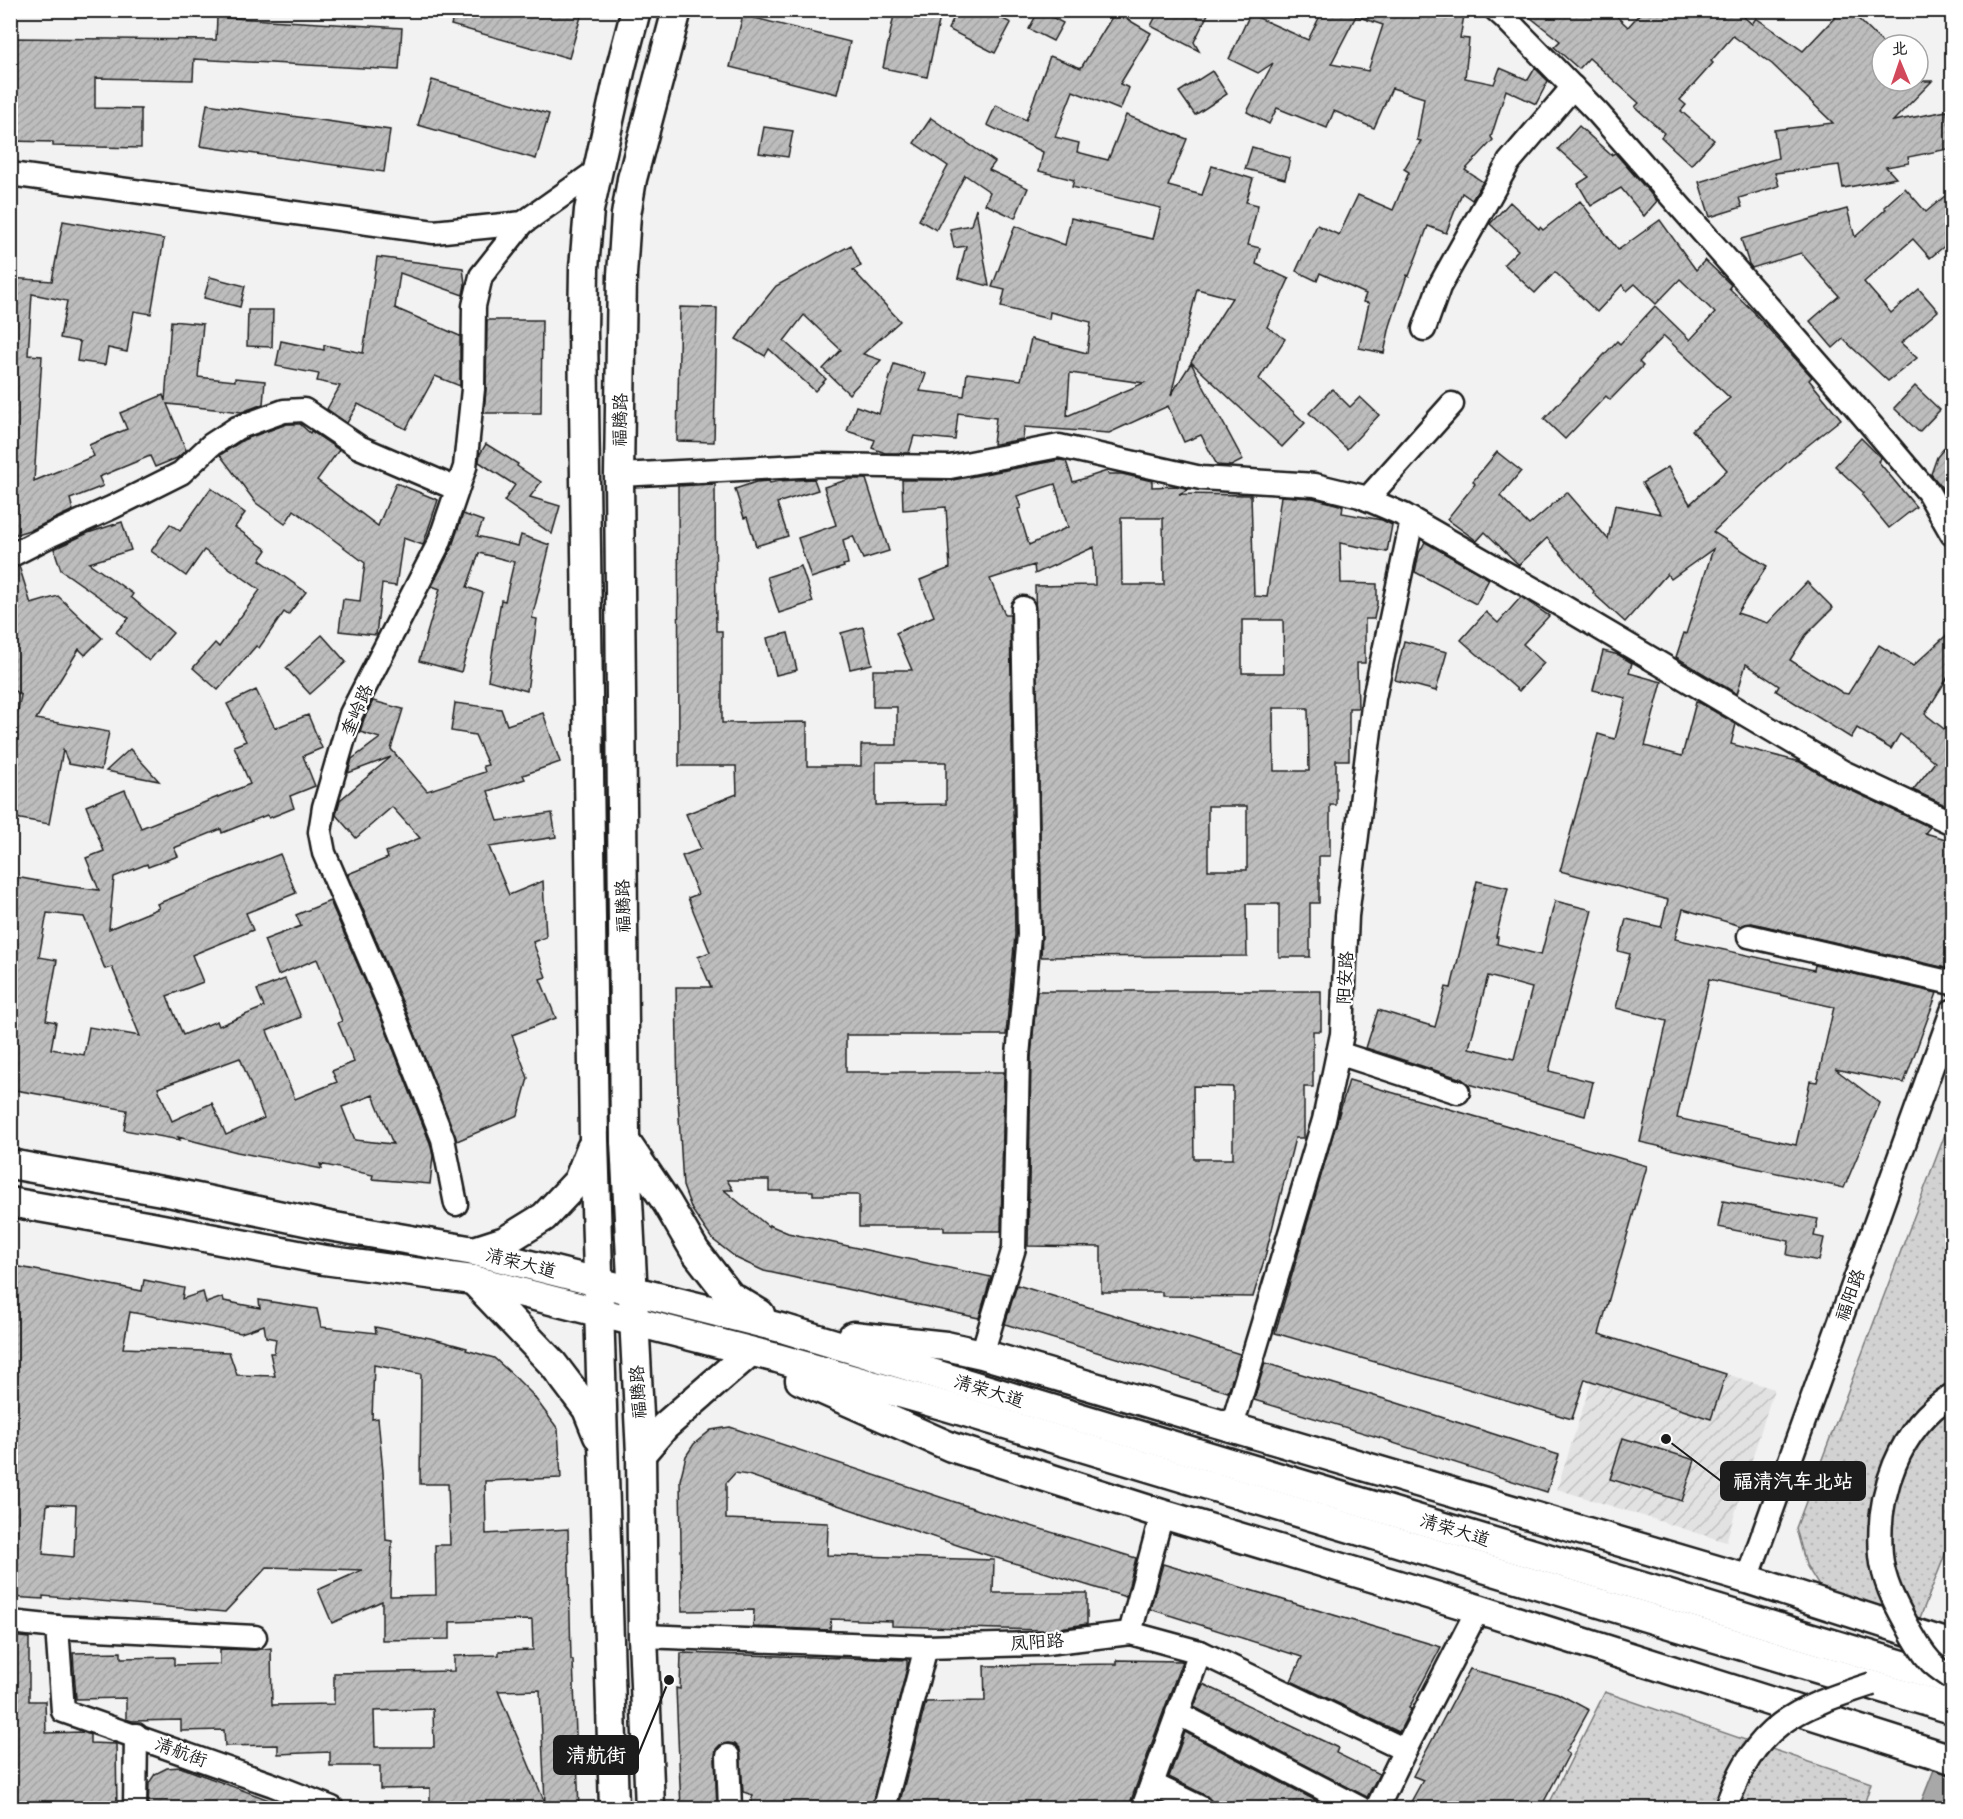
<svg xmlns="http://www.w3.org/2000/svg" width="1963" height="1819" font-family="Itim,'LXGW WenKai TC',sans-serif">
<defs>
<pattern id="industrial-furrows" width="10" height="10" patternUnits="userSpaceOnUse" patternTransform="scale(1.5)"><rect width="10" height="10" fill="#e2e2e2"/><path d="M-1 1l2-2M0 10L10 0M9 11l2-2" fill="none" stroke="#c1c1c1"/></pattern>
<pattern id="grass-dots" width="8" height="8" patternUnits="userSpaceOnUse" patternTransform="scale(1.5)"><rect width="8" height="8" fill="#d2d2d2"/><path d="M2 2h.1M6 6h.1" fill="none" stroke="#b4b4b4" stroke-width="1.8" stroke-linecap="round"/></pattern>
<pattern id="building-hatch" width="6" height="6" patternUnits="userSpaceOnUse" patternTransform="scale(1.5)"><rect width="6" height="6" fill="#bdbdbd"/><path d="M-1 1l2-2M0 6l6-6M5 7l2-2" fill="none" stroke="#a2a2a2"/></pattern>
</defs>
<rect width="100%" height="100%" fill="#f2f2f2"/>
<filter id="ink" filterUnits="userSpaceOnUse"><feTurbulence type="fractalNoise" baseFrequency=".0167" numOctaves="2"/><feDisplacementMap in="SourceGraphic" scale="12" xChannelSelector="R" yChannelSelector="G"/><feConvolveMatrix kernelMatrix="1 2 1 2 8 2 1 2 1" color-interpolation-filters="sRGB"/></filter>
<g filter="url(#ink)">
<polygon fill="url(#industrial-furrows)" points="1606,1336 1774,1389 1726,1542 1557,1489"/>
<g fill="url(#grass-dots)" stroke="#777" stroke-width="1.5">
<polygon points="1952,1116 1952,1537 1916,1628 1825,1596 1806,1565 1796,1528"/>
<polygon points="1605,1692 1871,1783 1863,1808 1547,1808"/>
</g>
<polygon fill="#a8a8a8" stroke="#707070" stroke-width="1.5" points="1952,1724 1952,1808 1917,1808 1920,1805"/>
<g fill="url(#building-hatch)" stroke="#1c1c1c" stroke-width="1.5" fill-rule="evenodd">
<polygon points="455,10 572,10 582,13 569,58 451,25"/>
<polygon points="895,10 907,10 940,17 927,77 883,68"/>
<polygon points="958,10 986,10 1011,23 995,53 948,29"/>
<polygon points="1039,10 1063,23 1053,41 1029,29"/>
<polygon points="1159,10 1210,10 1194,42 1199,51 1151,26"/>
<path d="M1323,10H1465L1460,38L1469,39L1465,78L1494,84L1500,68L1528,80L1535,68L1548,81L1536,104L1506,90L1491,137L1493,140L1465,170L1483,182L1472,200L1462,193L1446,233L1428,226L1409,276L1407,275L1390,326L1384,353L1359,348L1369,303L1363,302L1366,294L1320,273L1317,281L1296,271L1317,225L1339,235L1358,195L1393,210L1409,172L1404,169L1421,141L1417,140L1424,98L1392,88L1374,128L1334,111L1327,128L1277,108L1269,124L1247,112L1273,63L1258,73L1229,59L1250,14L1308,40ZM1356,16L1383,25L1368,71L1331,64Z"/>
<polygon points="1521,10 1610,10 1628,27 1643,10 1736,10 1752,24 1756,18 1803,51 1842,10 1849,10 1882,42 1882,81 1932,81 1893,121 1947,111 1953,148 1908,157 1909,163 1886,167 1896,178 1843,188 1839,165 1775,173 1779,186 1739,198 1742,207 1710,217 1699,182 1778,158 1774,130 1833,123 1772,64 1733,36 1711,61 1713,63 1680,100 1686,105 1681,111 1714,140 1691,165 1661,137 1664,133 1635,107 1639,103 1589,58 1579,69 1554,47 1560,41"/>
<path d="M1115,12L1151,33L1120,84L1129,88L1120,110L1073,91L1055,137L1079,143L1077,152L1108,160L1126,115L1187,139L1168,186L1202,195L1212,166L1253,179L1246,202L1258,205L1248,245L1260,248L1256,264L1289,279L1267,327L1285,339L1259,379L1305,423L1282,447L1191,362L1232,298L1197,289L1171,395L1191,363L1243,460L1231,466L1217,465L1201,435L1184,442L1168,406L1109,433L1024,427L1023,439L996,444H993L996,418L958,413L955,440L914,436L909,453H885L872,448L875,440L847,431L856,406L879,414L894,364L926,374L920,391L964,396L967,373L1021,380L1031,339L1087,353L1091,322L1050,312L1049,319L1001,307L1005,290L992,287L1015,226L1065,245L1071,218L1104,226L1103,228L1153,239L1161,208L1072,187L1074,180L1039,171L1043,152L987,125L996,105L1026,120L1050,56L1081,68ZM1070,373L1144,383L1067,416Z"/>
<polygon points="743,15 850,42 837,94 730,67"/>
<polygon points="217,17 402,28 399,70 194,59 193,80 95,78 95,108 141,109 141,148 53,146 53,142 10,141 10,38 216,40"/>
<polygon points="1212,71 1227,94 1195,115 1179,92"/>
<polygon points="432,80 549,114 536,159 418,125"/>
<polygon points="207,104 390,130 384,172 200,146"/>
<polygon points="931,118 995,162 989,170 1028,188 1015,218 985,204 990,192 965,175 936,230 919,220 948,166 914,143"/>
<polygon points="1579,126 1611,155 1615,153 1657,201 1644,216 1621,188 1591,206 1578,184 1589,177 1558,149"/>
<polygon points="764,127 793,131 788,157 759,153"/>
<polygon points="1252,147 1290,158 1285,179 1245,169"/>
<polygon points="1905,188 1926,212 1953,189 1953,239 1930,258 1913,239 1864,282 1891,313 1919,289 1938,311 1901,343 1917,358 1888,381 1843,339 1833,348 1810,321 1839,296 1801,253 1752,268 1749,264 1741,239 1847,209 1855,237 1886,209 1884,207"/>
<polygon points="1580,201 1618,250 1660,220 1696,270 1705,260 1728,282 1731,285 1729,288 1755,313 1755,314 1812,377 1809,380 1841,419 1792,458 1713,532 1767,566 1737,613 1768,623 1807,582 1833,608 1806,635 1790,660 1843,693 1848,694 1879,645 1913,666 1953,629 1953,669 1925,714 1953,736 1953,799 1947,806 1913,790 1935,762 1900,734 1891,749 1857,728 1851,738 1776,691 1779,686 1746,664 1737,694 1676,657 1684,633 1686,634 1713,549 1671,579 1667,574 1625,622 1593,593 1594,591 1547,538 1519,565 1485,532 1477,541 1447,519 1475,484 1473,481 1497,452 1521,471 1500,496 1529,525 1567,492 1608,539 1615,505 1661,514 1642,483 1668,467 1690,504 1727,470 1692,430 1730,398 1664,336 1639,362 1643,366 1610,400 1606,396 1565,439 1544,419 1617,341 1620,344 1655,306 1690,340 1715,313 1680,279 1656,304 1635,284 1627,291 1622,285 1597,312 1555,272 1535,293 1504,264 1518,250 1490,224 1510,202 1539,229 1540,227 1543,230"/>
<polygon points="976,208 980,234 989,286 958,278 966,246 954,248 950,229 971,225"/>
<polygon points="63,221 164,239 151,314 134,311 127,352 108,348 105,365 77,361 80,342 60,338 67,301 32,294 28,355 42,356 34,481 94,456 89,445 127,429 120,413 163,395 165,401 171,321 203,324 198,377 235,381 235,378 265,381 263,404 242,412 167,404 186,450 177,458 155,467 150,456 99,477 103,486 70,499 73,510 33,529 10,536 10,278 52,281"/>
<polygon points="851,245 861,266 853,270 900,321 863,354 881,360 849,394 823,369 841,350 804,315 784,341 826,379 815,391 769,349 765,356 736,339 751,317 776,286"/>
<polygon points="377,257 463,268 465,284 463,295 400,273 395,308 460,336 460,386 435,376 406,429 358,404 347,423 327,409 340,386 317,381 319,374 276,366 281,341 324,350 324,345 363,353"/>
<polygon points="210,277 245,286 240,307 204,298"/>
<polygon points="680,307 717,308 714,442 677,441"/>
<polygon points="248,310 273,310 272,347 247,346"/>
<polygon points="487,320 542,320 541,413 484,413 486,389"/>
<polygon points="1915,386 1940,410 1919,432 1894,408"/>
<polygon points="1332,389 1350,407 1360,397 1379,415 1347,449 1309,413"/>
<polygon points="287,424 300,424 310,433 311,431 339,450 317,480 378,526 396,483 438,500 423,545 403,538 396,586 382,584 376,635 339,631 343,599 360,601 365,563 294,510 285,524 256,503 220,455 243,440"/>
<polygon points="1953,437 1953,508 1940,485 1931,474 1937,457"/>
<polygon points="1861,438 1881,458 1878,461 1916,507 1889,528 1862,495 1864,493 1835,466"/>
<polygon points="486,444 518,464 517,466 541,482 530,497 560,506 552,534 504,501 515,485 479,462 480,454"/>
<path d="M1059,460L1066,461L1073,482L1107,471L1108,474H1122L1152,481V487L1177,486L1189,489L1179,494L1251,495L1254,596L1267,597L1281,496L1313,498L1343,506L1342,513L1382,520L1392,525L1387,552L1340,543L1341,583L1377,584V604L1374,619H1365V663H1357L1358,708H1349V760H1336V805H1330V856H1319V903H1310V957H1279V904H1246L1247,956L1041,957L1042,935L1035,586L1095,585L1094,547L1035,574L1034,565L990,579L1005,615H1010L1015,935L1006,1035H846V1072H1004L1001,1231H944V1227H859V1195H813V1191H769V1180H727L733,1190H724L769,1227V1225L788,1233L991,1277L979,1318L764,1271L738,1259L712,1239L692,1210L683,1186L678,1099L676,987H711L698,957L710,952L688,898L698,894L682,856L701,849L686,814L737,794L736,766H679L678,486L715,484L716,631H722V723L807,722V766H861V745H897V707H873V670H912L896,633L934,616L920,580L950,568L946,507L903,510L902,480H953ZM1055,484L1068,527L1029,545L1018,509L1021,508L1017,496ZM1121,518H1163L1164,585H1122ZM1242,620H1283L1284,673H1242ZM1273,708H1308L1309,771H1274ZM876,762H946V804L876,805ZM1208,806H1247V870H1208Z"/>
<polygon points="814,479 818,490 777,503 788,536 756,546 747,517 744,518 735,489 756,482 769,481 770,483 779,481"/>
<polygon points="850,479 866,479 889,551 863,559 853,536 843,540 848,564 843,565 844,567 811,578 798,538 836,525 824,487"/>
<polygon points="211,488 245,513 235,527 267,550 260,560 306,592 288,615 284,612 259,648 256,646 218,690 193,668 215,643 219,647 260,590 204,550 186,576 151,551 170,524 180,531"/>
<polygon points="463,514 483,521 477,536 518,546 521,535 550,545 532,618 537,619 527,691 488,680 501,600 505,601 514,562 479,553 467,587 483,593 461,672 419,661 440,589 432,586 451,549"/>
<polygon points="122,522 131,550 89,563 133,594 131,597 173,633 149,661 116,632 129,618 61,570 54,549 88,533"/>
<polygon points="1425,542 1489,579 1476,604 1415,572 1419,553"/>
<polygon points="19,566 31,604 58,596 102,638 85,655 79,649 36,719 109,732 101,770 69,764 63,750 49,824 10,817 10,751 21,695 10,688 10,569"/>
<polygon points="801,566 813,602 779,613 767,577"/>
<polygon points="1521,597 1549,616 1523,644 1544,663 1519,691 1461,640 1486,612 1498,623"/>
<polygon points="863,627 872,664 850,669 841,633"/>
<polygon points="788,633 797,670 776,675 767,638"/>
<polygon points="322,635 346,662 310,694 286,668"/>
<polygon points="1404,641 1447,652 1436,691 1395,680"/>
<path d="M1603,651L1619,655L1632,663L1629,673L1662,682L1645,746L1682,756L1696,702L1700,703L1736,724L1731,744L1800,762L1837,784L1930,827L1925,833L1953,841V951L1946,968L1752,923L1741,926L1683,909L1675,939L1814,970L1815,965L1937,993L1904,1083L1835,1069L1880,1103L1844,1188L1640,1142L1667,1021L1616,1008L1630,954L1618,951L1626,919L1661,927L1668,900L1560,871L1598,734L1615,739L1626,698L1593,690ZM1709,979L1834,1007L1817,1082L1810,1081L1796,1145L1677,1118Z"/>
<path d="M256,690L275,728L308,715L322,748L303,756L315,786L290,796L294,808L269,818L267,815L222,833L221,829L174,848L178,856L148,867L147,864L114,877L109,929L159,908L157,904L280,854L296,893L246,913L253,930L192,955L203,982L167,996L183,1035L217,1021L219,1026L264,1007L257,990L285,979L301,1017L267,1031L295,1099L337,1082L332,1071L354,1062L338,1023L342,1021L317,959L278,975L264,940L301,926L296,915L330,901L383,1023L430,1143L433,1156L430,1184L372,1179L373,1175L320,1164L322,1169L237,1152L178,1137L180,1140L124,1130L127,1110L10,1089V1028L17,991L10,990V876L65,886L99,890L86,858L104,851L86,806L125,790L141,828L250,784L234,746L246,741L227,704ZM47,913L84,917L105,969L112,967L140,1036L89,1027L84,1055L51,1049L56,1022L46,1020L57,960L39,957ZM240,1058L264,1118L226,1135L212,1103L172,1121L158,1088ZM373,1095L393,1144L355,1140L342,1107Z"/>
<polygon points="373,701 403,709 391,749 427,791 485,772 483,766 488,765 475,735 451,731 455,703 501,709 507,725 543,713 560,762 523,775 525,779 488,791 498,821 552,813 556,837 489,847 509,895 543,881 546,937 533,942 546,977 540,979 556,1018 512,1035 528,1078 518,1115 457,1141 407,1013 348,874 388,858 386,852 420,838 392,807 356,838 336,815 340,800 391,757 348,773 352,759 380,738 360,732 364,719"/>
<polygon points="130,749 159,781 106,771"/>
<path d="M1477,881L1508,888L1496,937H1498L1497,944L1541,955L1555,901L1592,910L1549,1071L1593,1082L1585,1116L1468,1084L1462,1079L1366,1048L1378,1010L1435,1027L1446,987L1451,988ZM1488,976L1532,988L1514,1059L1469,1048Z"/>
<path d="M1037,991H1321V1031H1313V1087H1304V1138H1295L1265,1257L1253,1297L1162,1296V1292H1101V1247L1028,1246L1031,1057ZM1193,1086L1233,1087V1159H1194Z"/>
<polygon points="1349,1080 1647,1166 1599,1334 1726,1374 1711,1419 1585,1379 1572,1419 1275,1333"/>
<polygon points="1723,1201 1818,1219 1814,1236 1824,1238 1819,1261 1787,1255 1789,1241 1718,1227"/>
<path d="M10,1265L142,1291L144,1280L184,1288L182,1299L203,1292L206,1303L223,1297L224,1301L260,1308L259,1300L317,1309L321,1327L376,1333L375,1327L430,1338L467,1348L466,1350L494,1358L515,1377L532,1394L558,1429L561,1478L485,1481L486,1534L568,1529L571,1660H573L579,1809H430V1788L380,1789V1766H330V1752L278,1754V1745L225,1746L224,1730L181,1731V1720L132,1721L126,1719V1698L76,1699L73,1653L121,1652V1658L174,1657V1665L220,1664V1649L254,1650L271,1648L272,1705L334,1704V1673L454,1671V1656L499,1655V1651L533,1650L532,1620L450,1622V1639L382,1640V1601L332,1623L318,1590L362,1570L267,1567L225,1612L43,1596V1599L10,1597ZM130,1312L241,1333L264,1325L266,1337L276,1339L274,1353H270L275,1376L237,1375L229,1352L123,1348ZM374,1365L421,1374L420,1484H448L450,1545H435L436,1595L390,1596L392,1541L386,1540L383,1472L378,1418L372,1419ZM47,1504L76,1505L74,1557L43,1554ZM540,1690L545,1803L498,1691ZM433,1709L434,1747H375L374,1711Z"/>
<polygon points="1017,1285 1240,1354 1228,1392 1005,1324"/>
<polygon points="1265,1363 1391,1401 1559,1455 1547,1492 1390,1442 1391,1441 1254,1400"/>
<polygon points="730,1427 985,1512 1136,1558 1126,1597 984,1554 748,1475 735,1473 726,1483 726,1519 828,1523 827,1555 994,1560 993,1593 1087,1593 1087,1624 1045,1630 999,1629 892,1626 892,1621 831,1619 830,1630 753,1627 754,1610 682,1611 680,1480 686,1456 694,1444 711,1430"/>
<polygon points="1623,1438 1695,1460 1682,1501 1610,1479"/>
<polygon points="1163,1564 1441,1647 1409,1708 1411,1709 1399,1732 1291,1681 1302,1657 1150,1609"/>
<polygon points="10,1636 29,1638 29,1701 45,1701 46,1733 83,1732 90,1735 90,1743 116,1744 117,1809 10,1809"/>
<polygon points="681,1653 907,1660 907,1668 871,1809 749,1809 753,1795 743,1792 740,1749 735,1744 728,1743 720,1745 716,1749 715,1756 717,1809 681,1809 676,1688 680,1689"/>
<polygon points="1117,1660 1182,1661 1130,1803 1126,1802 1125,1809 898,1809 926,1702 985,1701 984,1666 1117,1664"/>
<polygon points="1470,1669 1557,1693 1589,1710 1566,1752 1569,1754 1540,1809 1407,1809 1423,1780 1413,1776"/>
<polygon points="1203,1684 1338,1748 1336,1753 1379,1774 1367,1797 1194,1707"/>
<polygon points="1185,1732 1332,1809 1225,1809 1213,1803 1207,1796 1169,1777"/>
<polygon points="180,1767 288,1807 288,1809 148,1809 149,1783 155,1774 167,1768"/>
</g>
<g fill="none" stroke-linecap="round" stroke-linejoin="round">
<defs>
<g id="minor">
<polyline points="1496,10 1505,18 1598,113 1843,392 1928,492 1952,534"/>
<polyline points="10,174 434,232 523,223 598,170"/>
<polyline points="1424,329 1439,287 1509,162 1573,87"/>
<polyline points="619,475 820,465 950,467 1059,446 1201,478 1315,485 1360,496 1404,515 1542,594 1843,772 1952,823"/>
<polyline points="1367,499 1452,404"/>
<polyline points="10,556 51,535 113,507 181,473 211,445 237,428 284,411 304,410 359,447 457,489"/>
<polyline points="1749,936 1952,983"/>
<polyline points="1338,1053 1458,1092"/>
<polyline points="456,1204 443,1139 395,1018 324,853 320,832 324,807 351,714 439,543 465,467 473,389 474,306 481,276 523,223"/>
<polyline points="982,1354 1014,1248 1018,1056 1029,935 1023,608"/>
<polyline points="1232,1426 1324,1120 1342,1034 1347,916 1374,698 1412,520"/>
<polyline points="1747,1579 1952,1011"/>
<polyline points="10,1622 57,1627 63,1711 273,1785 332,1808"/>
<polyline points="57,1627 255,1637"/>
<polyline points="1130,1633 1162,1514"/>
<polyline points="643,1636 926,1647 1038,1644 1130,1633 1200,1652 1405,1750"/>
<polyline points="1177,1713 1360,1808"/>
<polyline points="728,1756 730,1808"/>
<polyline points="1152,1784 1201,1808"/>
<polyline points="135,1808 136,1735"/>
<polyline points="884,1808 926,1647"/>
<polyline points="1143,1808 1200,1652"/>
<polyline points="1377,1808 1405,1750 1478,1609"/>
</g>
<g id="major">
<polyline points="625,1141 667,1203 695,1251 730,1296 760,1314"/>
<polyline points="10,1164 173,1193 329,1226 474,1251 785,1329 1952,1680"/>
<polyline points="10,1202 152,1227 324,1260 473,1280 777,1358 949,1407 1952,1709"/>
<polyline points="474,1251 505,1241 544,1217 578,1181 591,1148"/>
<polyline points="473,1280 553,1364 587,1409 598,1436"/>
<polyline points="853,1336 946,1346 982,1354 1747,1579 1952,1645"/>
<polyline points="800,1380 951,1447 1162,1514 1478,1609 1952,1759"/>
<polyline points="641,1454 665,1426 750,1352"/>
<polyline points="614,1808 594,1140 583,330 584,268 589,210 621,67 636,10"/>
<polyline points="650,1808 643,1636 641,1454 625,1141 619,475 622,275 626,215 632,179 677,10"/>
</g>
</defs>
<use href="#minor" stroke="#1c1c1c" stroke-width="27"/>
<use href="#major" stroke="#1c1c1c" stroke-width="33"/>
<use href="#minor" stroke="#fff" stroke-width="22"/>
<use href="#major" stroke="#fff" stroke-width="28"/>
<defs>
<g id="minor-bridge">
<path d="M1952,1395C1899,1428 1876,1494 1881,1555C1883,1580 1894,1601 1906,1623C1913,1637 1920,1650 1931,1662C1937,1668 1945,1673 1952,1678"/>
<path d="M1726,1808C1754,1725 1794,1709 1872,1684"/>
</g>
</defs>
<use href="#minor-bridge" stroke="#1c1c1c" stroke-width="27" stroke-linecap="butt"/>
<use href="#minor-bridge" stroke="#fff" stroke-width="22"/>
</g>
</g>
<g text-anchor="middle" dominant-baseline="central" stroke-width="4.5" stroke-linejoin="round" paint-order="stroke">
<g font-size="18" fill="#1c1c1c" stroke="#fff">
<text transform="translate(620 420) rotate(-89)">福腾路</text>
<text transform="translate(357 710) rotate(-67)">奎岭路</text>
<text transform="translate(623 906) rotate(-91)">福腾路</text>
<text transform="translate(1345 978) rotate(-87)">阳安路</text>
<text transform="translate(521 1263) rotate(14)">清荣大道</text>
<text transform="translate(1850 1295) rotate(-70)">福阳路</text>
<text transform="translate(989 1391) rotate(17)">清荣大道</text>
<text transform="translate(638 1392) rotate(-93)">福腾路</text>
<text transform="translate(1455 1530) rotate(17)">清荣大道</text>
<text transform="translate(1037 1642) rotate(-4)">凤阳路</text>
<text transform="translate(181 1752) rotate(20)">清航街</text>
</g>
</g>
<path fill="none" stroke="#1c1c1c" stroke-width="2" d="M1666 1439L1721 1481M669 1680L638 1755"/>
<g fill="#1c1c1c" stroke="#fff" stroke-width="2">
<circle cx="1666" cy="1439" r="6"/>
<circle cx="669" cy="1680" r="6"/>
</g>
<g fill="#1c1c1c" stroke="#1c1c1c" stroke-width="2">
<rect x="1721" y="1462" width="144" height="38" rx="6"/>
<rect x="554" y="1736" width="84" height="38" rx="6"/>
</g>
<g font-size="20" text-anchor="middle" font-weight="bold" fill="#fff">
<text x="1793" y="1488">福清汽车北站</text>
<text x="596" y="1762">清航街</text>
</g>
<rect width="1963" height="1819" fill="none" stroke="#fff" stroke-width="36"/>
<rect x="18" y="18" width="1927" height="1783" fill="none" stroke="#1c1c1c" stroke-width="2" filter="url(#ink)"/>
<g transform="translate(1900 63) rotate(358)"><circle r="28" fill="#ffffff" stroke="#a4a4a4" stroke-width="1.5"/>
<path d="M0-4.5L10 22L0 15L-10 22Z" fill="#d1495b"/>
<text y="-9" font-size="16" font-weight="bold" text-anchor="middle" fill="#1c1c1c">北</text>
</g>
</svg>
